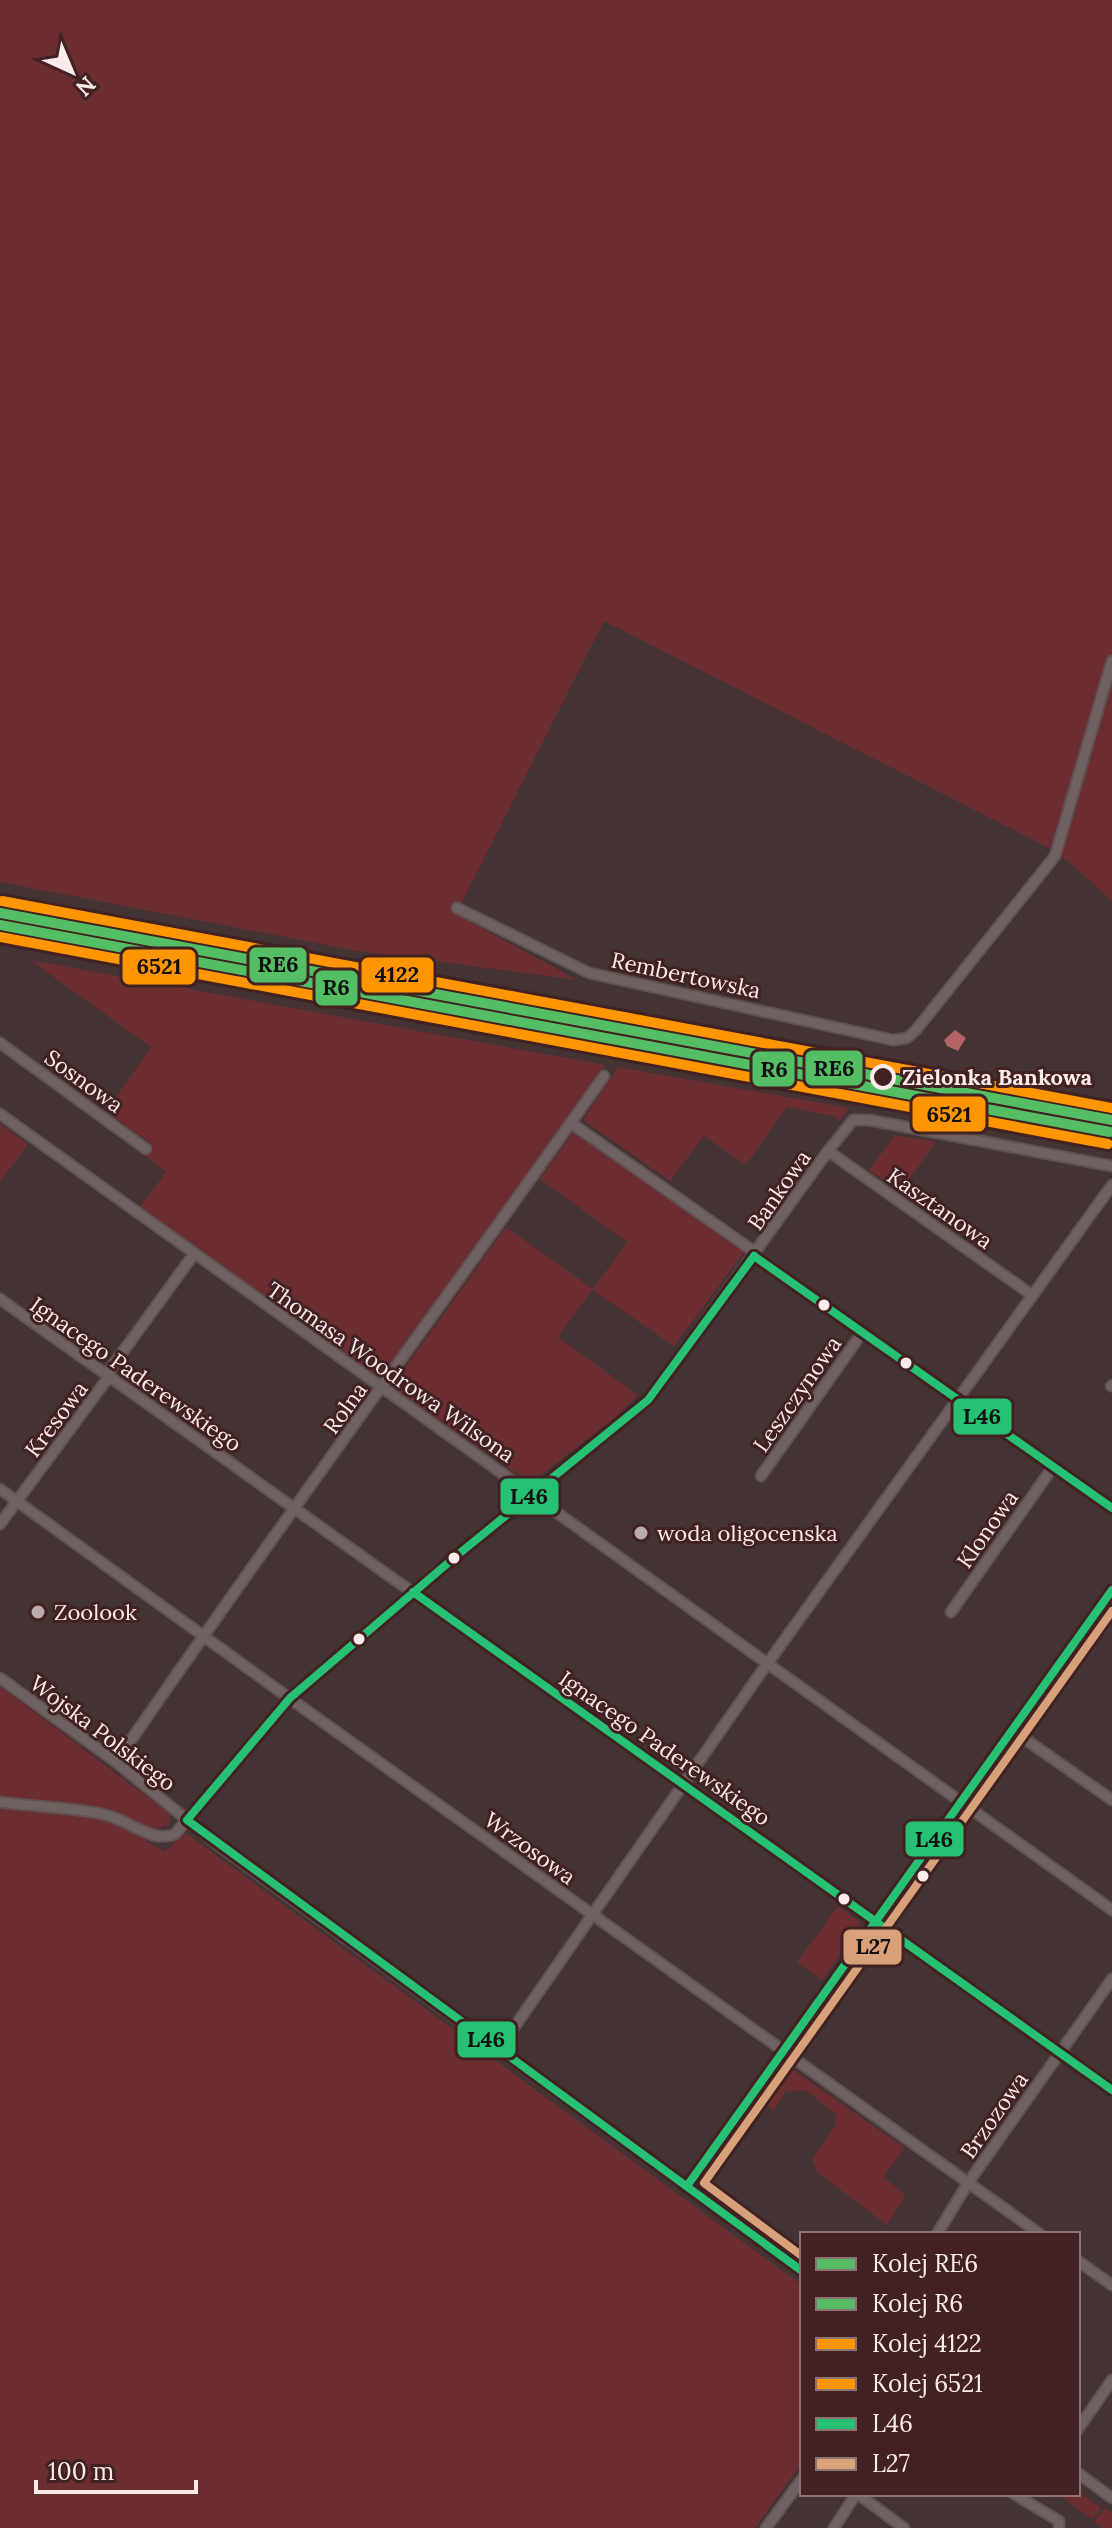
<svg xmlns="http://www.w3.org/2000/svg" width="1112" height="2528" font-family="Lora,serif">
<rect width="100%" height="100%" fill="#433"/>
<g fill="#6b2d30">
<polygon points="0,0 1112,0 1112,901 1069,862 1049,848 604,621 456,914 577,980 352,950 0,882"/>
<polygon points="30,960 605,1065 381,1379 140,1207 166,1172 144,1155 151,1144 106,1111 151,1047"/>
<polygon points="618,1067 849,1108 839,1122 837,1117 787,1107 746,1165 704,1136 670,1181 583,1120"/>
<polygon points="0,1124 28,1144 0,1182"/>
<polygon points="575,1130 745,1251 674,1346 592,1290 558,1337 638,1395 617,1416 537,1478 525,1479 391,1387 506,1227 593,1289 627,1242 540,1179"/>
<polygon points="895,1135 936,1142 900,1192 869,1170"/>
<polygon points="0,1686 170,1814 169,1825 156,1829 146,1841 165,1852 183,1834 187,1834 802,2285 802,2463 755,2528 0,2528"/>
<polygon points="838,1906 860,1922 860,1927 822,1980 797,1962"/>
<polygon points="789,2067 905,2148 883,2177 906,2195 887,2225 817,2172 812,2159 835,2126 836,2114 805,2090 785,2092 774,2110 762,2102"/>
<polygon points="1078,2491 1101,2508 1092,2519 1059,2495 1078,2494"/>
<polygon points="1105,2508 1112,2513 1112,2528 1103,2528 1094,2522"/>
</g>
<polygon fill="#b36364" points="955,1030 966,1038 958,1051 947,1046 944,1040"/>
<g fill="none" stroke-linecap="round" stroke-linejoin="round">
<g stroke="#b36364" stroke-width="3">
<polyline points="0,938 855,1096"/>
<polyline points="884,1102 1112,1145"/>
</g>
<defs>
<g id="street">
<polyline points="457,908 589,973 893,1040 907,1038 916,1030 1055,856 1112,661"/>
<polyline points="0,1043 146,1149"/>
<polyline points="0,1114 1112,1910"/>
<polyline points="571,1123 749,1248 759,1260 1112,1508"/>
<polyline points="828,1151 1032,1295"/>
<polyline points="0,1299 1112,2090"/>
<polyline points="1111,1386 1112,1385"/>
<polyline points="761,1476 862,1333"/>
<polyline points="0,1489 278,1690 1040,2234"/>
<polyline points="0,1524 105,1382 111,1368 194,1254"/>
<polyline points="951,1612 1053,1467"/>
<polyline points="0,1678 116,1762 218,1845 802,2271"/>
<polyline points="1012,1730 1112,1800"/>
<path d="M116,1762C275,1530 442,1305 604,1076"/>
<path d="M0,1802C33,1807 75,1807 106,1815C129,1820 152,1844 175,1834L290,1698L455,1557L648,1400L828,1151L853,1120H869L1112,1166"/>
<polyline points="499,2049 762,1671 1112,1185"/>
<polyline points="687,2186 1112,1590"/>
<polyline points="937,2234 968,2183 1112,1979"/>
<polyline points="1078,2261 1112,2285"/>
<polyline points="1078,2429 1112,2380"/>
<polyline points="1078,2473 1112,2498"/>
<polyline points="858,2494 904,2528"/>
<polyline points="1014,2494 1059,2521 1059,2528"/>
<polyline points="766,2528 802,2479"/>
<polyline points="834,2528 856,2494"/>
</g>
</defs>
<use href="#street" stroke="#605252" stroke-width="13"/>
<use href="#street" stroke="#6e6160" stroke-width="9"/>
<defs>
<g id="bus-1">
<polyline points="754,1256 648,1400 455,1557 290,1698 187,1820 802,2271"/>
<polyline points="754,1256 1112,1508"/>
<polyline points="413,1592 1112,2090"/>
<polyline points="687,2186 1112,1590"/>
</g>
<polyline id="bus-2" points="802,2256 704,2183 1112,1611"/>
</defs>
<use href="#bus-1" stroke="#412122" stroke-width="14"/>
<use href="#bus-2" stroke="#412122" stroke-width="14"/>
<use href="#bus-1" stroke="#26c172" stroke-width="8"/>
<use href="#bus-2" stroke="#d9a179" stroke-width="8"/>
<defs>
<polyline id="rail-1" points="0,913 1112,1120"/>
<polyline id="rail-2" points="0,925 1110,1132"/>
<polyline id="rail-3" points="2,901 1112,1108"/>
<polyline id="rail-4" points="0,937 1108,1144"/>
</defs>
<use href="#rail-1" stroke="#412122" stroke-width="16"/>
<use href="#rail-2" stroke="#412122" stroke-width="16"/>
<use href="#rail-3" stroke="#412122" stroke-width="16"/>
<use href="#rail-4" stroke="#412122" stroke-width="16"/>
<use href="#rail-1" stroke="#54be64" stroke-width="10"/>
<use href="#rail-2" stroke="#54be64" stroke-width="10"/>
<use href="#rail-3" stroke="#ff9500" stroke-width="10"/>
<use href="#rail-4" stroke="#ff9500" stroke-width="10"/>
</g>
<circle fill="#412122" stroke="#fdebeb" stroke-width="4" cx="883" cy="1077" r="11"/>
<g fill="#fdebeb" stroke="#412122" stroke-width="3">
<circle cx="824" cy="1305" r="7"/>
<circle cx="906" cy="1363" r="7"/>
<circle cx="454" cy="1558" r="7"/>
<circle cx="359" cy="1639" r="7"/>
<circle cx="923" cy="1876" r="7"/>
<circle cx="844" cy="1899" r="7"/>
</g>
<g fill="#bcabab" stroke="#412122" stroke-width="3">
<circle cx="641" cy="1533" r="8"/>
<circle cx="38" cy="1612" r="8"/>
</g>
<g text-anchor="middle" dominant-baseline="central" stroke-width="6" stroke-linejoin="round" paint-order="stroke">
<g font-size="22" fill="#fdebeb" stroke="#412122">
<text transform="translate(686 975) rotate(12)">Rembertowska</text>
<text transform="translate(84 1081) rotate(36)">Sosnowa</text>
<text transform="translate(779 1190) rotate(-55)">Bankowa</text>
<text transform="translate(940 1208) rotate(35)">Kasztanowa</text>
<text transform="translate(391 1372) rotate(35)">Thomasa Woodrowa Wilsona</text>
<text transform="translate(136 1374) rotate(35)">Ignacego Paderewskiego</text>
<text transform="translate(797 1394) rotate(-55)">Leszczynowa</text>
<text transform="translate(345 1408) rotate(-54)">Rolna</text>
<text transform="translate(56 1419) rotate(-53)">Kresowa</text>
<text transform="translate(987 1529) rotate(-55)">Klonowa</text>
<text transform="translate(103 1733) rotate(37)">Wojska Polskiego</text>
<text transform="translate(665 1748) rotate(35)">Ignacego Paderewskiego</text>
<text transform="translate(530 1848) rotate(36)">Wrzosowa</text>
<text transform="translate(994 2115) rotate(-55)">Brzozowa</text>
</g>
<g font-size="22" font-weight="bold" fill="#fdebeb" stroke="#412122" text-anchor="start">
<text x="902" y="1077">Zielonka Bankowa</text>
</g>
<g font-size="22" fill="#fdebeb" stroke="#412122" text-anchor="start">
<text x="657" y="1533">woda oligocenska</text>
<text x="54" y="1612">Zoolook</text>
</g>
</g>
<g stroke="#412122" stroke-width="3">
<rect x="248" y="946" width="60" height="38" rx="8" fill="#54be64"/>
<rect x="121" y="948" width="76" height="38" rx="8" fill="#ff9500"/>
<rect x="360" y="956" width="75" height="38" rx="8" fill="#ff9500"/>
<rect x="314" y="969" width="45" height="38" rx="8" fill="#54be64"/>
<rect x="804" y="1049" width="60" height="38" rx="8" fill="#54be64"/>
<rect x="751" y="1050" width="45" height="38" rx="8" fill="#54be64"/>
<rect x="911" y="1095" width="76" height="38" rx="8" fill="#ff9500"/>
<rect x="952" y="1397" width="61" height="39" rx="8" fill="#26c172"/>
<rect x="499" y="1477" width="61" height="39" rx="8" fill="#26c172"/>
<rect x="904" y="1820" width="61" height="38" rx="8" fill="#26c172"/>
<rect x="842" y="1928" width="61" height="38" rx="8" fill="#d9a179"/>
<rect x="456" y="2020" width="61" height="39" rx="8" fill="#26c172"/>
</g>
<g font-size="22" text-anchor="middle" font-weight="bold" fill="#111">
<text x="278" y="972">RE6</text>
<text x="159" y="974">6521</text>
<text x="397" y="982">4122</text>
<text x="336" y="995">R6</text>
<text x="834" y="1076">RE6</text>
<text x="774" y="1077">R6</text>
<text x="949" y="1122">6521</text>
<text x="982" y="1424">L46</text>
<text x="529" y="1504">L46</text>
<text x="934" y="1847">L46</text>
<text x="873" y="1954">L27</text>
<text x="486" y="2047">L46</text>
</g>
<rect x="800" y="2232" width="280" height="264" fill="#412122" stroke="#8c7272" stroke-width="2"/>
<rect x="816" y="2258" width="40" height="12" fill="#54be64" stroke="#8c7272" stroke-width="2"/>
<text x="872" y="2272" font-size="24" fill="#fdebeb">Kolej RE6</text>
<rect x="816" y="2298" width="40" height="12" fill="#54be64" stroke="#8c7272" stroke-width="2"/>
<text x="872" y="2312" font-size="24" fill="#fdebeb">Kolej R6</text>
<rect x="816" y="2338" width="40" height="12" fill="#ff9500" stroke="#8c7272" stroke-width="2"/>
<text x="872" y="2352" font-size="24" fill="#fdebeb">Kolej 4122</text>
<rect x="816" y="2378" width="40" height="12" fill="#ff9500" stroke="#8c7272" stroke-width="2"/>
<text x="872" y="2392" font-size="24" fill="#fdebeb">Kolej 6521</text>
<rect x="816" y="2418" width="40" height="12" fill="#26c172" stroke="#8c7272" stroke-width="2"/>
<text x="872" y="2432" font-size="24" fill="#fdebeb">L46</text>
<rect x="816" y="2458" width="40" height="12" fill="#d9a179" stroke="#8c7272" stroke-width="2"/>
<text x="872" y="2472" font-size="24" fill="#fdebeb">L27</text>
<g transform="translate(72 72) rotate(136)" stroke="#412122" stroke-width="6" paint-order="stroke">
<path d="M0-6L14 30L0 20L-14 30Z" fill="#fdebeb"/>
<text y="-12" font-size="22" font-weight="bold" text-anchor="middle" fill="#fdebeb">N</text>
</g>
<path d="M36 2480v12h160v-12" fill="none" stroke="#fdebeb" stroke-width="4"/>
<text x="48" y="2480" font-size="24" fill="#fdebeb" stroke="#412122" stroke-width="6" paint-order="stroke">100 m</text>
</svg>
